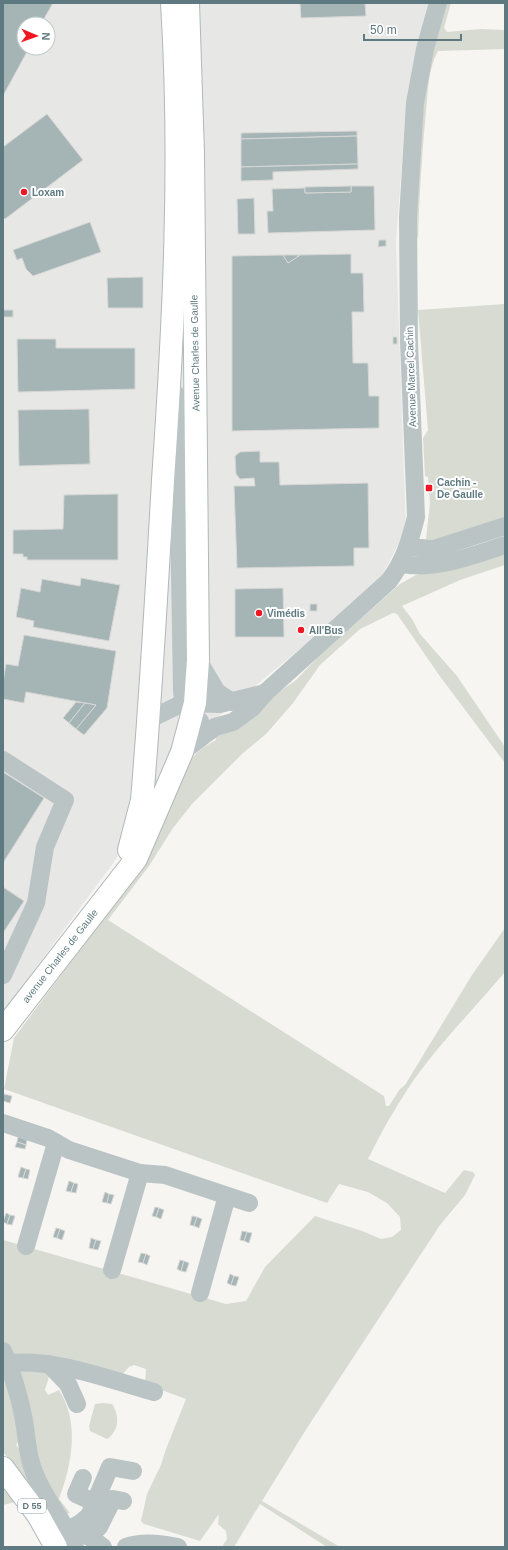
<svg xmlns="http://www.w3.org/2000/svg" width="508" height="1550" font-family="Helvetica,sans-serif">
<rect width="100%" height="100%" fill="#f6f5f2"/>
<path fill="#e7e7e6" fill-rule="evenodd" d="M3,3H430L405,122L396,242L406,529L378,584L190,740L114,862L3,1012ZM24,24H48V48H24Z"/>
<g fill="#d8dbd1">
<path d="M446,3H451L444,28L447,32L481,29L505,30V49L438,51C428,68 428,92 426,111C422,154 419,196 418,240L416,231L421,125L428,73Z"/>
<polygon points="505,304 505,523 446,542 426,539 430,503 428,477 425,476 423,438 428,430 418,310"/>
<path d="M505,550V565L460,580L402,606L412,619L420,634L457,676L505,747V763L439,675L397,614L393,613L360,629L320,665L293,703L266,734L242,754L192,804L173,828L149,866L108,920L384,1096L386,1106H389L400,1089L405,1085L472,975L505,928V972C474,1009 435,1048 409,1087C394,1110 380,1134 368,1159L445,1193L464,1170L473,1172L475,1175L465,1195L440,1225L307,1428L262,1501L340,1547H327L260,1504L234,1547H222L227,1539L226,1531L218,1524L219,1514L200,1541L144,1524L141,1521L147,1494L161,1465L166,1449L186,1399L145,1384L146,1369L134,1365L129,1367L119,1378L11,1356L3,1342V1240L226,1304L246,1301L265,1267L315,1216L362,1231L381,1239L392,1237L401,1230L400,1217L387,1203L368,1192L339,1184L327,1203L4,1089L14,1038L100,923L184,777C192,754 195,752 216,740L215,737L296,680L321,654L400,584L416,575L448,569Z"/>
<path d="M18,1367L50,1373L45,1390L48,1395L59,1390C80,1423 72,1464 59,1499L70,1513L67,1514L60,1510L44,1482Z"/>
<polygon points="3,1369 20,1440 16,1445 20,1450 32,1486 3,1452"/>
<path d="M103,1403L112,1404C120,1416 119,1431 107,1439L90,1431L89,1426L95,1404Z"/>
<polygon points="3,1484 15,1502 3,1505"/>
</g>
<g fill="#a5b4b5" stroke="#d7d7d5">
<polygon points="3,3 53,3 41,24 24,24 24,48 29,48 3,96"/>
<polygon points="300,3 365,3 366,16 301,18"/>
<polygon points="47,114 83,160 5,219 3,217 3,147"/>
<polygon points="357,131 357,136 241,139 241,133"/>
<polygon points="357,136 358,164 241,167 241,139"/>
<polygon points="358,164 358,169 273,172 273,180 241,181 241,167"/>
<polygon points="351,186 374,186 375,230 268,233 267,211 273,211 272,189 305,188 305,193 351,192"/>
<polygon points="351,186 351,192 305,193 305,187"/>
<polygon points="254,198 255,234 238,234 237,199"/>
<polygon points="90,222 101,252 33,276 26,269 22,258 17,260 13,250"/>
<polygon points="379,240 386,240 386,246 378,247"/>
<polygon points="351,254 351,273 363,273 364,312 352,312 353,363 368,363 369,396 379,396 379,428 232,431 232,256 283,255 288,263 300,255"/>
<polygon points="283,255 300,255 288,263"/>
<polygon points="143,277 143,308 108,308 107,278"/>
<rect x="3" y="310" width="10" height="7"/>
<rect x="393" y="337" width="4" height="7"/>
<polygon points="17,339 56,339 56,348 135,348 135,389 18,392"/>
<polygon points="89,409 90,464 19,466 18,410"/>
<polygon points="260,451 260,462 279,462 280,485 368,483 369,548 354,548 354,566 237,568 234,486 255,486 254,478 240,479 236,474 235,456 240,452"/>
<polygon points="118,494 118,560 27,560 27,557 23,557 23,554 13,554 13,530 63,529 64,495"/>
<polygon points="81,578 120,585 109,641 33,627 34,621 16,617 21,588 40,592 42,579 80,586"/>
<polygon points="283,588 284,637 235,637 235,589"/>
<rect x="310" y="604" width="7" height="7"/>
<polygon points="24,635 116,651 107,708 84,735 76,729 96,705 26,692 24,703 3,699 3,682 6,664 18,666"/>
<polygon points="76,702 85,703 69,723 63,718"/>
<polygon points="85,703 96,705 76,729 69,723"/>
<polygon points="3,772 44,798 3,863"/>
<polygon points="3,887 24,901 3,933"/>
<polygon points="4,1094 12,1096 10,1103 3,1101"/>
<polygon points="18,1137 27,1140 26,1145 17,1142"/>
<polygon points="17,1142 26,1145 25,1149 15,1147"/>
<polygon points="21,1167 26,1169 23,1178 18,1177"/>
<polygon points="26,1169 30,1170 28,1179 23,1178"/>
<polygon points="69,1181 74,1183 71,1192 66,1191"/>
<polygon points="74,1183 78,1184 76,1193 71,1192"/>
<polygon points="105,1192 109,1194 107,1203 102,1202"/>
<polygon points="109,1194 114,1195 111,1204 107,1203"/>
<polygon points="155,1207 159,1208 156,1217 152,1216"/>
<polygon points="159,1208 164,1210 161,1219 156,1217"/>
<polygon points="6,1213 10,1215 7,1224 3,1222"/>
<polygon points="10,1215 15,1216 12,1225 7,1224"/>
<polygon points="192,1216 197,1217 194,1226 190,1225"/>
<polygon points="197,1217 202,1219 199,1228 194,1226"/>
<polygon points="56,1228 60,1229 57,1238 53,1237"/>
<polygon points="60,1229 65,1231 62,1240 57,1238"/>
<polygon points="242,1231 247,1232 244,1241 240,1240"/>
<polygon points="247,1232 252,1233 249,1243 244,1241"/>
<polygon points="91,1238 96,1240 93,1249 89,1248"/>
<polygon points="96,1240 101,1241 98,1250 93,1249"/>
<polygon points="141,1253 146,1254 143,1263 138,1262"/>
<polygon points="146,1254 150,1256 147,1265 143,1263"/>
<polygon points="180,1260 184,1261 181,1271 177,1269"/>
<polygon points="184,1261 189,1263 186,1272 181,1271"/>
<polygon points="230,1274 234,1276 231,1285 227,1283"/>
<polygon points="234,1276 239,1277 236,1286 231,1285"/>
</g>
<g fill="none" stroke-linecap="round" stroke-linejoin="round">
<defs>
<g id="major">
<path d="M129,850L142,800C151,694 157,587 163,480C174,321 182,162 172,3"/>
<polyline points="3,1030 136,859 182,752 195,703 198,660 193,153 188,3"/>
<polyline points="3,1468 38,1515 56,1547"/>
</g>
</defs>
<use href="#major" stroke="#afb8ba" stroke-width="24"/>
<g stroke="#bbc4c5" stroke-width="18">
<path d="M177,395L182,691C183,706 186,715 200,721"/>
<polyline points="408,547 434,549 505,526"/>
<path d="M401,564C436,570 472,556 505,545"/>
<polyline points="198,660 217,692 232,702"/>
<polyline points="148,720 183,703 220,704 265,693"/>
<path d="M182,752L215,727L233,722L252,708L266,692L389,581C404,561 410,541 416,517L409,342L408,217L415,103L425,49L438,3"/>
<polyline points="3,760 65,800 45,847 36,903 3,975"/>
<polyline points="3,1123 48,1138 69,1150 140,1173 165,1175 249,1203"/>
<polyline points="26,1246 56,1143"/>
<polyline points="112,1270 140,1173"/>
<polyline points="200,1293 227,1196"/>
<path d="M3,1351C12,1371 22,1405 25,1427C27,1443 28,1457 34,1472C44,1499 64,1520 75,1547"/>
<path d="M9,1363C58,1359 107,1379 154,1392"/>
<polyline points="49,1364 68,1384 77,1404"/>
<polyline points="83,1478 76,1494 96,1503"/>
<polyline points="88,1536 99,1527 113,1499 123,1501"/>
<polyline points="103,1547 88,1536 68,1530 79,1524 89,1516 110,1467 133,1471"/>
<path d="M126,1547C142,1541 160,1543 178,1547"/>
</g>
<use href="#major" stroke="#fff" stroke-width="22"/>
</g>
<g fill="#f11722" stroke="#fff" stroke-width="1.5">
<circle cx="24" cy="192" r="4"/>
<rect x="425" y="484" width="8" height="8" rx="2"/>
<circle cx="259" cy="613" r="4"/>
<circle cx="301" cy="630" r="4"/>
</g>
<g text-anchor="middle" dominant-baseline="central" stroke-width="4" stroke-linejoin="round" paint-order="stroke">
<rect fill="#fff" stroke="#8ea2a6" stroke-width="1" x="18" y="1499" width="28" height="14" rx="3"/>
<g font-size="9" font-weight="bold" fill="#5e7a80">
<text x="32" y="1506">D 55</text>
</g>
<g font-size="10" font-weight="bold" fill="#5e7a80" stroke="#fff" text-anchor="start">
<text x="32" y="192">Loxam</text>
<text x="437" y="482">Cachin -<tspan x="437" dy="12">De Gaulle</tspan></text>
<text x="267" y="613">Vimédis</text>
<text x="309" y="630">All'Bus</text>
</g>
<g font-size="10" fill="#5e7a80" stroke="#fff">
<text transform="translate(195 353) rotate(-91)">Avenue Charles de Gaulle</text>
<text transform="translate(411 377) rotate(-92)">Avenue Marcel Cachin</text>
<text transform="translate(60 956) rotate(-52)">avenue Charles de Gaulle</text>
</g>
</g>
<rect width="508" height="1550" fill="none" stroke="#5e7a80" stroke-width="8"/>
<g transform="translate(36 36) rotate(92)"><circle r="19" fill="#ffffff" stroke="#bfcacc"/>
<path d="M0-3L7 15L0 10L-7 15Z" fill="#f11722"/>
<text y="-6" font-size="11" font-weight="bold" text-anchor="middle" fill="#5e7a80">N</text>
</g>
<path d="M364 34v6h97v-6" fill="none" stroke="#5e7a80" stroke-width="2"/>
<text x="370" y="34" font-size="12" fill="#5e7a80" stroke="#ffffff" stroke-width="3" paint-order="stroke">50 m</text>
</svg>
